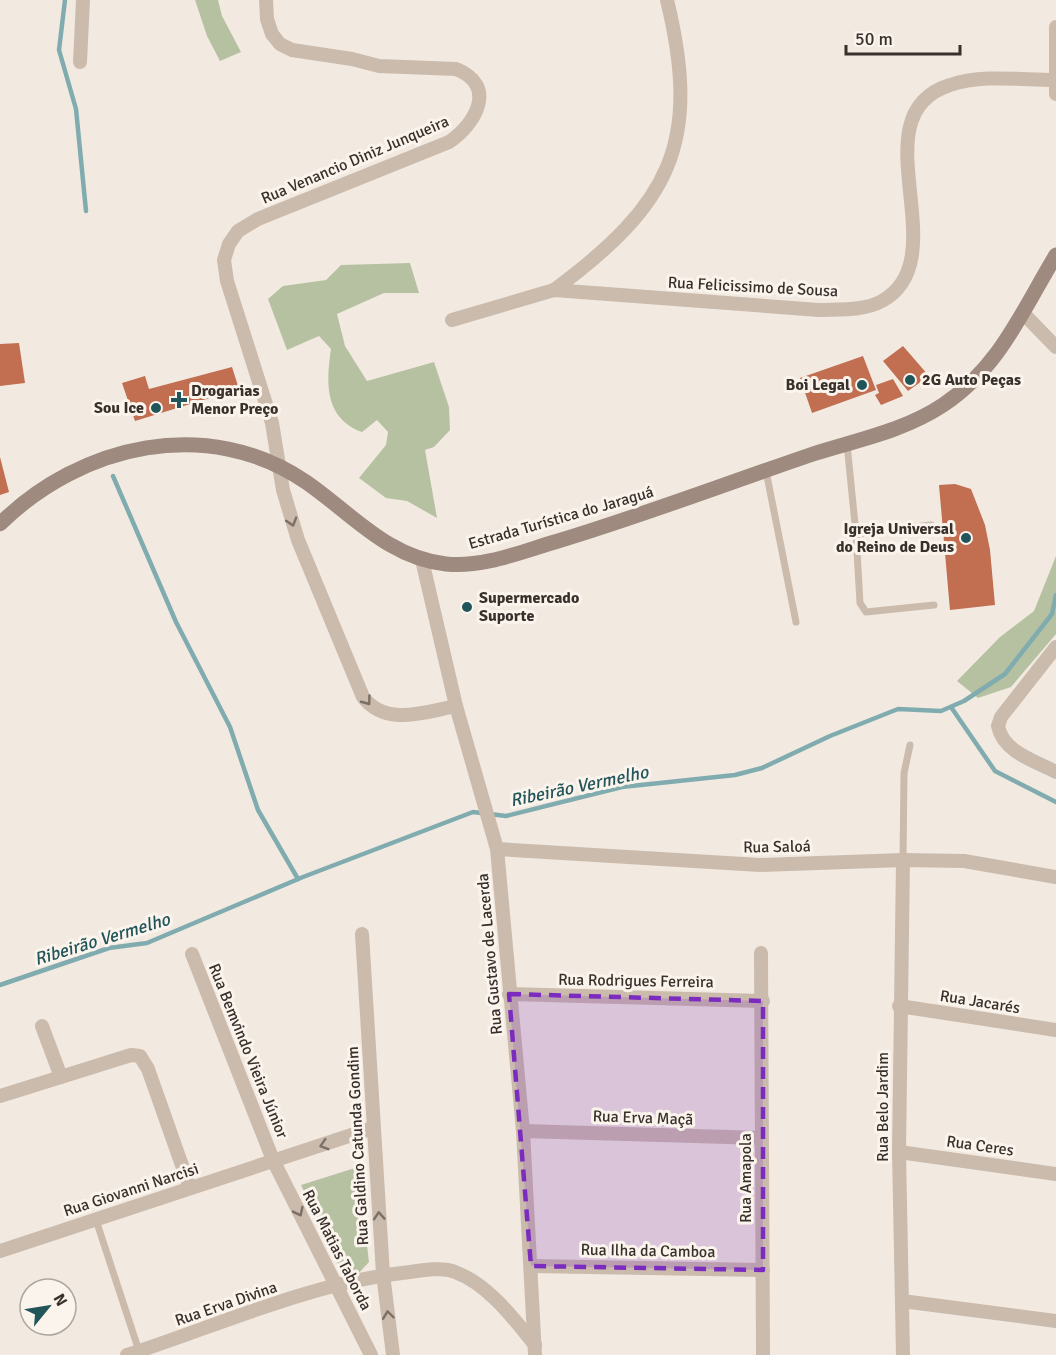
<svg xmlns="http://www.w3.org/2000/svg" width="1056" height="1355" font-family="Signika,sans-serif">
<rect width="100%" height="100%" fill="#f2eae1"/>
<g fill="#b6c1a1">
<polygon points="195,0 218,0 222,16 241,52 220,61 207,36"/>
<path d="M410,263L419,293H384L337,314L345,346L367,381L434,362L449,407L450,430L434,447L425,450L437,518L407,501L386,498L359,478L386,445L388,432L377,420L362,432C324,418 326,382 331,349L319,336L287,350L268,299L283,286L326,280L341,265Z"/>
<polygon points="1056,556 1056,634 1011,687 978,698 957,681 1000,637 1034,611"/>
<polygon points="358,1167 369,1262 357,1275 347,1273 339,1266 301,1185"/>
</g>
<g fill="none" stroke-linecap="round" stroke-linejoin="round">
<g stroke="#81acaf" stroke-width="4.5">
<polyline points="65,0 59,50 76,109 86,211"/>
<polyline points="113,476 176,622 230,727 258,810 298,879"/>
<polyline points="951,707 995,771 1056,802"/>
<polyline points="0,985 109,948 147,943 303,877 473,812 506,816 622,787 735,775 762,768 830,736 898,709 941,711 964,701 1005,674 1052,614 1056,595"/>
</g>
</g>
<g fill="#c16e51">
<polygon points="19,343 25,383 0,386 0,344"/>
<polygon points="903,346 929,376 908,391 883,361"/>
<polygon points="863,356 876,390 812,413 800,378"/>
<polygon points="232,367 239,389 135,421 122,383 145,376 149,389"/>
<polygon points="893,379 903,396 881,405 875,395 879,393 876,385"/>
<polygon points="0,457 9,492 0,495"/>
<polygon points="955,484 971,489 985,525 990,550 995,605 950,610 939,485"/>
</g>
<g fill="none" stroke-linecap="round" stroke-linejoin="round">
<g stroke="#cbbbad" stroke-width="7">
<polyline points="847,444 856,534"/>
<polyline points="766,471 796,622"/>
<polyline points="931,525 856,534 860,603 866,612 934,605"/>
<polyline points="903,860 904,773 910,745"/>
<polyline points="96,1220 139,1351"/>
</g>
<g stroke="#cbbbad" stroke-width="14">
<path d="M266,0L267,19L272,34L280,44L292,50L352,59L379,66L456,69C497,85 477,123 449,142L258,219L238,231L229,244L224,260L227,281L272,423L283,490L298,540L363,697C386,727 425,712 456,706"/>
<polyline points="1056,27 1056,94"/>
<polyline points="80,62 83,0"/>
<path d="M554,290C670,204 702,144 667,0"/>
<polyline points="1023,313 1056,347"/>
<path d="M452,320L554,290L819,310C839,309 864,311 882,301C960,258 855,115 950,85C982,74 1021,80 1055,80"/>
<polyline points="422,560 456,706 497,849 523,1131 535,1355"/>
<path d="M1056,647L1001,717L998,726C1003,752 1035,761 1056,772"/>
<polyline points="497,849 760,865 903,860 964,861 1056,877"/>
<polyline points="362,934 383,1274 393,1355"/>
<polyline points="761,953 763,1355"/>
<polyline points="192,954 273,1160 371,1355"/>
<polyline points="509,994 763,1001"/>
<polyline points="899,1006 1056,1030"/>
<polyline points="42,1026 61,1077"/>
<polyline points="0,1096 131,1055 140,1056 148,1069 190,1188"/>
<polyline points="523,1131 762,1138"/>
<polyline points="899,1152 1056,1174"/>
<polyline points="0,1251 373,1128"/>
<polyline points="531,1266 763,1270"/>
<polyline points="902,1301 1056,1321"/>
<path d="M127,1355C220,1325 312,1282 410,1272C424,1270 443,1267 455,1272C488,1284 514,1319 535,1345"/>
<polyline points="903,1355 899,1152 903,860"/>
</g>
<path stroke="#9e8a7e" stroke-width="15" d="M0,524C81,444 208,415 306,482C351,513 388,558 446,564C483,568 523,551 558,541C644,515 728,483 813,454C857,440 904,431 943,405C1000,367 1022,311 1056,255"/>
</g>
<defs><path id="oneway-chevron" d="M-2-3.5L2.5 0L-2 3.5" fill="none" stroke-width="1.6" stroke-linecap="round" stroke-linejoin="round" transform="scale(1.5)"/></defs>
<g stroke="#7b6f66">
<use href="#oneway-chevron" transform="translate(292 522) rotate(73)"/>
<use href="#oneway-chevron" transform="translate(367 701) rotate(53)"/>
<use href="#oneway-chevron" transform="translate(324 1145) rotate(163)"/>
<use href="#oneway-chevron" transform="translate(299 1212) rotate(64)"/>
<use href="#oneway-chevron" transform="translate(379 1216) rotate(-94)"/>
<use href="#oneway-chevron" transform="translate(388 1315) rotate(-97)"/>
</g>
<path fill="#7b2cbf" fill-opacity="0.2" stroke="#7b2cbf" stroke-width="4.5" stroke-dasharray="12 8" stroke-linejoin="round" d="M509,994L763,1001V1270L531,1266Z"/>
<g fill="#225559" stroke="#faf4ed" stroke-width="2">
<circle cx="910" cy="380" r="6"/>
<circle cx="862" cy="385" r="6"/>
<path d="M176 391h6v6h6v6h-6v6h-6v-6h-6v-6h6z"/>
<circle cx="156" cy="408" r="6"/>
<circle cx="966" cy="538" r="6"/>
<circle cx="467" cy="607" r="6"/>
</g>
<g text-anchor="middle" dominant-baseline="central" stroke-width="6" stroke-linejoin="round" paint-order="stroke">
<g font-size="16" fill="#39302b" stroke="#faf4ed">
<text transform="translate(355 160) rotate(-23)">Rua Venancio Diniz Junqueira</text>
<text transform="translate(753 287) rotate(3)">Rua Felicissimo de Sousa</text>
<text transform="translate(561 518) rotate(-16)">Estrada Turística do Jaraguá</text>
<text transform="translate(777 847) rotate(-1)">Rua Saloá</text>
<text transform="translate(490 954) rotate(-95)">Rua Gustavo de Lacerda</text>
<text transform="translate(636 981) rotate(1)">Rua Rodrigues Ferreira</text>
<text transform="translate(980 1002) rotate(9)">Rua Jacarés</text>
<text transform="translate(248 1051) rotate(68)">Rua Bemvindo Vieira Júnior</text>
<text transform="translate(883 1107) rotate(-90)">Rua Belo Jardim</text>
<text transform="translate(643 1118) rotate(2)">Rua Erva Maçã</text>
<text transform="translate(358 1146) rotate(-93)">Rua Galdino Catunda Gondim</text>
<text transform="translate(980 1146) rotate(8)">Rua Ceres</text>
<text transform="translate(746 1178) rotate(-90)">Rua Amapola</text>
<text transform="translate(131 1190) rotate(-18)">Rua Giovanni Narcisi</text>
<text transform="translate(337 1250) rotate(63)">Rua Matias Taborda</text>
<text transform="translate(648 1251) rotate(1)">Rua Ilha da Camboa</text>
<text transform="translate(226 1304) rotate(-19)">Rua Erva Divina</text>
</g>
<g font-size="16" font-weight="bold" fill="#39302b" stroke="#faf4ed" text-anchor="start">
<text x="922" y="380">2G Auto Peças</text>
<text x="850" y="385" text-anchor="end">Boi Legal</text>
<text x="191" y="391">Drogarias<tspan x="191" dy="18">Menor Preço</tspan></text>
<text x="144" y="408" text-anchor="end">Sou Ice</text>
<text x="954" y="529" text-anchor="end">Igreja Universal<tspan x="954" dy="18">do Reino de Deus</tspan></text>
<text x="479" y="598">Supermercado<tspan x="479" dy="18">Suporte</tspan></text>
</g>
<g font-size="18" font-style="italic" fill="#225559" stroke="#faf4ed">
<text transform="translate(579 786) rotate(-12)">Ribeirão Vermelho</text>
<text transform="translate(102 939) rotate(-17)">Ribeirão Vermelho</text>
</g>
</g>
<g transform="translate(48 1307) rotate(60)"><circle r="28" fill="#faf4ed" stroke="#ada69f" stroke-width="1.5"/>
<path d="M0-4.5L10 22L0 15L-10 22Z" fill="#225559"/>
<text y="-9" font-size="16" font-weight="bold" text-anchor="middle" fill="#39302b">N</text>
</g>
<path d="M846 45v9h114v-9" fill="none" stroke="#39302b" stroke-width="3"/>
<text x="855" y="45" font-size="18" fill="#39302b" stroke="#faf4ed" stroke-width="4.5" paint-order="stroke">50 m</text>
</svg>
